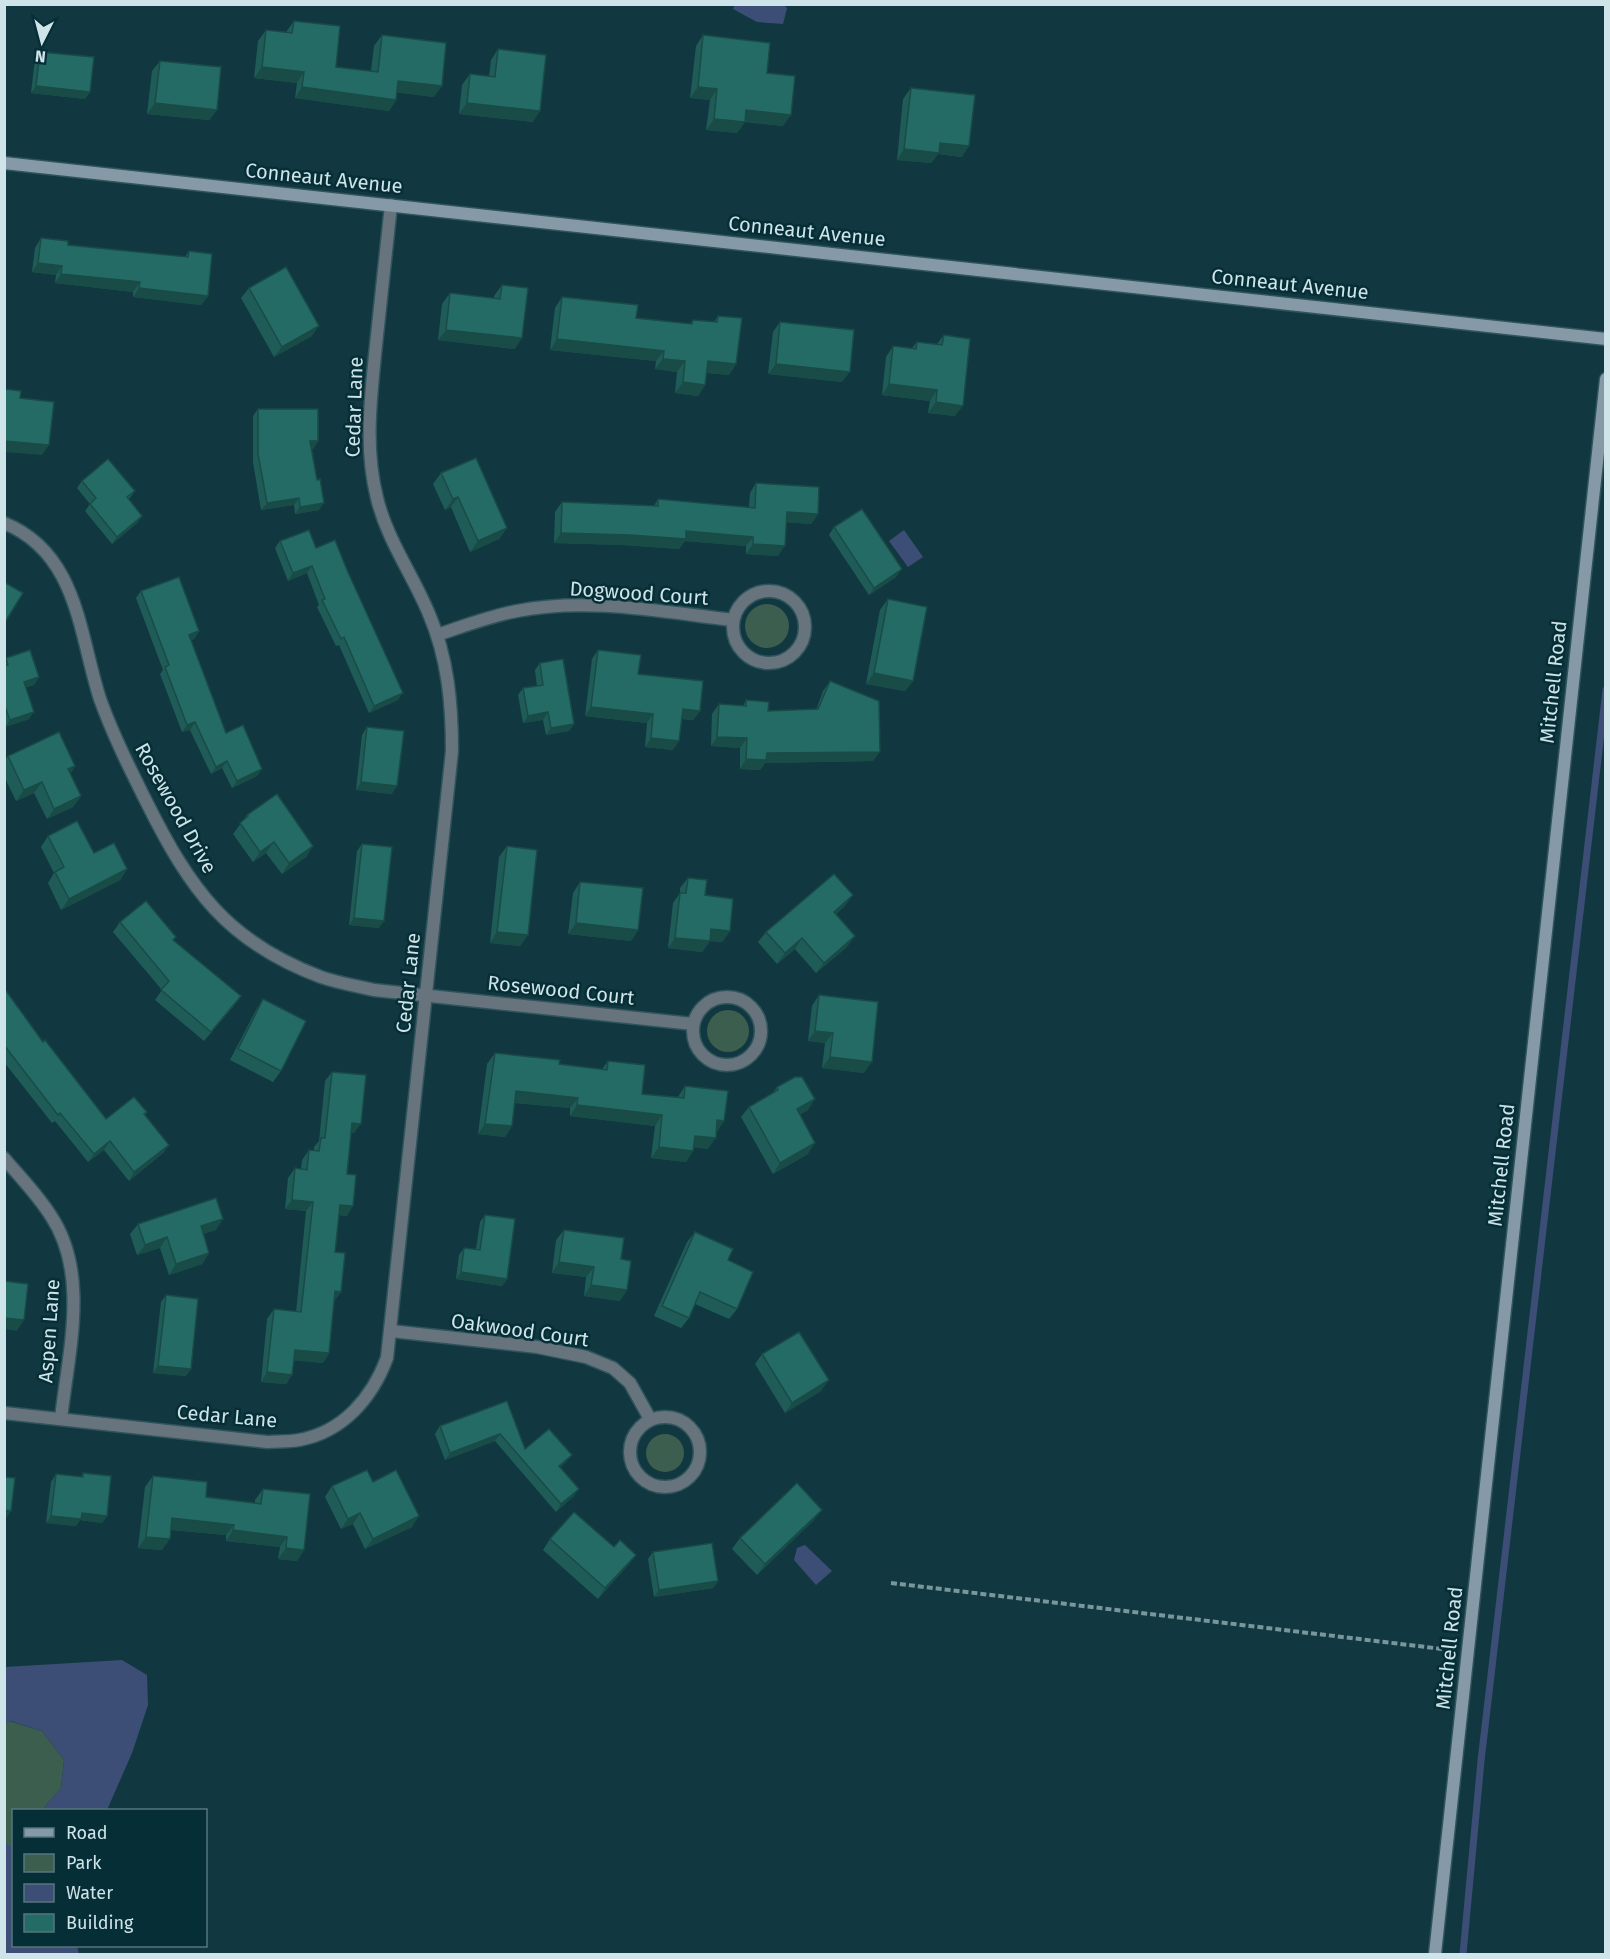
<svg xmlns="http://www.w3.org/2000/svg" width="1610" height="1959" font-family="'Fira Sans',sans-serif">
<rect width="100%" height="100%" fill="#113840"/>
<g fill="#3b5e4e">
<circle cx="767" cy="626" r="22"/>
<circle cx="728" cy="1031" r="21"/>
<circle cx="665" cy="1453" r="19"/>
<polygon points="9,1721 42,1731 64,1760 61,1788 42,1810 14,1810 14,1846 12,1847 5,1844 4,1724"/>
</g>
<g fill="#3c4e75">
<polygon points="735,4 784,5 787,8 783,24 757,22 733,9"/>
<polygon points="904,530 923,557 908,567 889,541"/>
<polygon points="805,1545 832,1571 816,1585 794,1560 797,1548"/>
<polygon points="122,1660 147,1675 148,1705 132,1753 107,1810 42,1810 61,1788 64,1760 42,1731 10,1721 5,1724 5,1667"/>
<polygon points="5,1844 13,1846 14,1946 77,1946 79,1954 5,1954"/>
</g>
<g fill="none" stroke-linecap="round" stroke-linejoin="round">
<polyline stroke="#3c4e75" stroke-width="7" points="1463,1954 1481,1761 1606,690"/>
<defs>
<g id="street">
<path d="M4,523C78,553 79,634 100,699C113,735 130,769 147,803C190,889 227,942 321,977C338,983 357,986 374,990L693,1024"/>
<circle cx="769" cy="627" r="36"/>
<path d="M437,635C464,626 490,616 517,611C588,597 662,612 733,620"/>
<circle cx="727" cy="1031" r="34"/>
<path d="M4,1158C20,1177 38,1195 51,1216C90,1275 68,1353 61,1419"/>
<polyline points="391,1331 537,1347 586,1357 613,1368 630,1383 650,1419"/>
<path d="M4,1413L267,1442C277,1441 289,1442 299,1440C343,1432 372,1398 387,1358L452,751C452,704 448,658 429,614C413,575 387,540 377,498C364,447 371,396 376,345C381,298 386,252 391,205"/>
<circle cx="665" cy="1452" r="35"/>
</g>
<g id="secondary">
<polyline points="4,163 1606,339"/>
<polyline points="1435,1954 1606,379"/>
</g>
</defs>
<use href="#street" stroke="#2f545b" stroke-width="15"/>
<use href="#secondary" stroke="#2f545b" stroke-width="15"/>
<polyline stroke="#78969c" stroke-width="4" stroke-dasharray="6 3" stroke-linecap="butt" points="891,1583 1451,1650"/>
<use href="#street" stroke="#68747d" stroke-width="12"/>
<use href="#secondary" stroke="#8599a7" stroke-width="12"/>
</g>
<g fill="#1f5c58">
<polygon points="294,21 336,67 371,71 374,46 382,35 434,97 397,92 396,100 389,111 295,98 297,83 254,78 258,41 266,30 286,32"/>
<polygon points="703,35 767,73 783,126 745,122 737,133 706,130 710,100 690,98 696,46"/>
<polygon points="498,49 533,122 459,114 462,85 470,74 489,76 491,60"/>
<polygon points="40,52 90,92 85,99 31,93 35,59"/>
<polygon points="160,61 217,110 209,120 147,114 152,71"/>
<polygon points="911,88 962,157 938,154 931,163 897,160 903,99"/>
<polygon points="41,238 68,245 185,257 189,251 208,296 201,305 133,297 133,292 55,283 56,275 32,272 35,248"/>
<polygon points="502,285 515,349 438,340 442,304 450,293 494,298 494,296"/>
<polygon points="249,288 312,336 274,357 241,298"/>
<polygon points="562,297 636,318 690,324 693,320 714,322 718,316 736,364 729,375 707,373 705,385 698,396 675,393 677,372 655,369 656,361 550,350 555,308"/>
<polygon points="780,322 842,382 768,374 773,332"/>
<polygon points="944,335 955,416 928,413 930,401 882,395 886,357 893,346 912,348 917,342 937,344"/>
<polygon points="258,409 318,441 313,449 311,449 317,480 319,510 295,514 294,505 261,510 253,462 253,416"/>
<polygon points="441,473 507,528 499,539 470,552 451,507 445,510 433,484"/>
<polygon points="82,481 135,491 129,499 142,516 137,523 112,544 85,511 90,504 77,488"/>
<polygon points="756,483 818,514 811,524 786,522 778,556 746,554 746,546 685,541 679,549 623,545 554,543 555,512 562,502 654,506 658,499 749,507 750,493"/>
<polygon points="834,527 896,577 869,595 829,535"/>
<polygon points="280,541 316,548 398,700 369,713 339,645 336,646 317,607 319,605 307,573 288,581 275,548"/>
<polygon points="141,591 199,631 194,639 191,640 226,733 257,776 232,788 222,768 211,774 190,730 182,732 160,674 163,670 136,598"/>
<polygon points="888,599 913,681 905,691 866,684 880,610"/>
<polygon points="598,650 700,711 693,720 682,719 673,750 645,747 647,723 585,716 592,659"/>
<polygon points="6,658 39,677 34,685 26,687 29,719 5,727 4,660"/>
<polygon points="540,663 574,724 569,731 546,735 543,720 523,723 518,695 523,688 537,686 535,670"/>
<polygon points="830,681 873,761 765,763 760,770 740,769 740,748 711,746 712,714 719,704 743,706 746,700 768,711 816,710 823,691"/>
<polygon points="367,727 392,794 356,790 362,735"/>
<polygon points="8,756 75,766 70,774 81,796 73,807 47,819 34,793 16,801 4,776 4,761"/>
<polygon points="247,815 313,846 306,857 282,874 266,853 253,862 233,834"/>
<polygon points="48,836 94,853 127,869 120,880 61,910 48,883 54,873 41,847"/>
<polygon points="362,844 379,928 349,925 357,851"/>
<polygon points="507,846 528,935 520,946 490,943 499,857"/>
<polygon points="688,878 705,895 730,931 722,942 710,941 702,952 668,948 673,903 680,893 680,888"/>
<polygon points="580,882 638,930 631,941 568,934 573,893"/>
<polygon points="845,906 836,914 847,947 816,973 795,949 777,964 758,942 766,932"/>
<polygon points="120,922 174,940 234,1006 204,1041 155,1000 162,990 113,932"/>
<polygon points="4,988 43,1042 106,1119 147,1112 145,1115 169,1145 163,1153 129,1181 104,1150 88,1162 55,1121 52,1123 4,1062"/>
<polygon points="819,995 864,1073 822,1068 825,1043 808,1041 812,1006"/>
<polygon points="263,999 281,1071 273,1082 230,1060 256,1010"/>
<polygon points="495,1053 559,1064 602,1069 608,1061 642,1094 678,1097 685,1086 717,1132 708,1149 694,1147 693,1151 686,1162 651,1158 655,1126 570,1116 570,1108 515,1103 512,1126 505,1137 478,1134 487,1064"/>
<polygon points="332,1072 354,1133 351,1133 347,1174 347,1216 339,1215 335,1252 341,1292 334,1301 329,1353 323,1363 294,1360 292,1375 286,1384 261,1382 267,1319 274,1309 296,1312 306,1211 285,1209 288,1178 295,1168 301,1169 302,1160 309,1150 314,1151 314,1147 319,1141 325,1081"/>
<polygon points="777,1087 808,1110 799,1115 808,1154 773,1174 741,1117 749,1107 772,1094"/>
<polygon points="485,1215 507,1279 502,1286 456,1279 459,1255 464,1248 476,1249 480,1222"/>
<polygon points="138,1224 216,1230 203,1234 209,1253 202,1264 169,1275 160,1248 137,1255 130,1234"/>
<polygon points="564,1230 621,1259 620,1301 584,1296 586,1277 552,1273 556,1240"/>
<polygon points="695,1232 728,1260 737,1309 729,1319 695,1304 689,1318 681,1328 654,1316 687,1242"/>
<polygon points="166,1295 186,1376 153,1373 161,1302"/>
<polygon points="762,1354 821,1391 785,1413 755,1364"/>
<polygon points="507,1401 525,1449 566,1462 560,1467 574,1496 556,1512 495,1441 445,1460 435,1434 440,1426"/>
<polygon points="83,1473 107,1516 102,1523 80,1520 76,1526 46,1523 51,1482 56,1474 81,1477"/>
<polygon points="153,1476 206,1497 255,1503 255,1500 263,1489 304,1550 297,1561 278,1559 280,1547 226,1541 226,1535 171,1530 162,1550 138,1548 145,1487"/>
<polygon points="373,1482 412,1527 365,1549 353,1524 341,1529 325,1497 332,1486"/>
<polygon points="814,1520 757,1575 732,1549 740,1538"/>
<polygon points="550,1539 614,1547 636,1555 628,1565 598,1599 543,1550"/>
<polygon points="653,1552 718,1581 713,1588 654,1597 648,1559"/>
</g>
<g fill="#194b47">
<polygon points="262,67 304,72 297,83 254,78"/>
<polygon points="398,81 442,86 434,97 391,92"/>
<polygon points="36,86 90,92 85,99 31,93"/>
<polygon points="302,87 396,100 389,111 295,98"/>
<polygon points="698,87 717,89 710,100 690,98"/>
<polygon points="155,103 217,110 209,120 147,114"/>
<polygon points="467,103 540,111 533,122 459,114"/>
<polygon points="746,110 791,115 783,126 739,121"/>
<polygon points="714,119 745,122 737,133 706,130"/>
<polygon points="940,143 969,146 962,157 938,154 931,163 897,160 904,149"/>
<polygon points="38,263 62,266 56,275 32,272"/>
<polygon points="61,274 140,282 133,292 55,283"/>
<polygon points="139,288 208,296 201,305 133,297"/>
<polygon points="319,326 312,336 274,357 282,347"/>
<polygon points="446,330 522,338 515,349 438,340"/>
<polygon points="557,339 664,351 656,361 550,350"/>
<polygon points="663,359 685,361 677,372 655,369"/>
<polygon points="708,361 736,364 729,375 700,372"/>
<polygon points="776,364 850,372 842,382 768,374"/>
<polygon points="683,382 705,385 698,396 675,393"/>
<polygon points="889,384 937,390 930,401 882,395"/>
<polygon points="936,402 963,406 955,416 928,413"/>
<polygon points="4,441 49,445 42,455 4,452"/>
<polygon points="310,441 318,441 313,449 305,449"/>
<polygon points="458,497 451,507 445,510 453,499"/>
<polygon points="299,498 294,505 261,510 267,503"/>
<polygon points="324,503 319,510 295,514 300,507"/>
<polygon points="787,512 818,514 811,524 780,522"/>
<polygon points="142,516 137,523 112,544 117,537"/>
<polygon points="507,528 499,539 470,552 478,541"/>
<polygon points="686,531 753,537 746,546 685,541 679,549 623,545 554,543 561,533"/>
<polygon points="753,544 785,546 778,556 746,554"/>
<polygon points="312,566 307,573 288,581 293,573"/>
<polygon points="902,569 896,577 869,595 874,588"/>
<polygon points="199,631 194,639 184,642 189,635"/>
<polygon points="874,673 913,681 905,691 866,684"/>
<polygon points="39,677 34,685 19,690 24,682"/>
<polygon points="403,693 398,700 369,713 374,706"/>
<polygon points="591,707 653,714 647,723 585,716"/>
<polygon points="683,709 700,711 693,720 676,718"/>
<polygon points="34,712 29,719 5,727 10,720"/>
<polygon points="548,712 543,720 523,723 528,716"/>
<polygon points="195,722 190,730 182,732 187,725"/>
<polygon points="574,724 569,731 546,735 551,728"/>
<polygon points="717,737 747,738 740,748 711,746"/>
<polygon points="651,738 679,741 673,750 645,747"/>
<polygon points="880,752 873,761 765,763 760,770 740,769 746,759 767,753"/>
<polygon points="227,761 222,768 211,774 216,767"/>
<polygon points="75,766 68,777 68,769"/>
<polygon points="262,769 257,776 232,788 237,781"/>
<polygon points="42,782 34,793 16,801 24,790"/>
<polygon points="361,782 397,786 392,794 356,790"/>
<polygon points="81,796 73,807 47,819 54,809"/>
<polygon points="274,842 266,853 253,862 260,852"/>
<polygon points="313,846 306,857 282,874 289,863"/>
<polygon points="127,869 120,880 61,910 69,899"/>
<polygon points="853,895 845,906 826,922 834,912"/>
<polygon points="354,918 384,921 379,928 349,925"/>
<polygon points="576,923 638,930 631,941 568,934"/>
<polygon points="711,929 730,931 722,942 704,940"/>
<polygon points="497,932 528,935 520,946 490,943"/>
<polygon points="855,936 847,947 816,973 824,963"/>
<polygon points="675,938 710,941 702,952 668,948"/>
<polygon points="802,938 795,949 777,964 785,953"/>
<polygon points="241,996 234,1006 204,1041 211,1032"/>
<polygon points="815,1031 833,1033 825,1043 808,1041"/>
<polygon points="830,1057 872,1062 864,1073 822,1068"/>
<polygon points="516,1091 578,1098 570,1108 509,1102"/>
<polygon points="815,1099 808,1110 789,1120 797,1109"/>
<polygon points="577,1105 662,1115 655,1126 570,1116"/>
<polygon points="717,1120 724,1121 717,1132 710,1131"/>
<polygon points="352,1123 361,1124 354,1133 346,1132"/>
<polygon points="485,1124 512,1126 505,1137 478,1134"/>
<polygon points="695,1136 716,1138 708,1149 688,1147"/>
<polygon points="110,1141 104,1150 88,1162 94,1154"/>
<polygon points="815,1143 808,1154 773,1174 780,1163"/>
<polygon points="169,1145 163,1153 129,1181 134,1172"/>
<polygon points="659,1147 693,1151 686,1162 651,1158"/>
<polygon points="292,1200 313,1202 306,1211 285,1209"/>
<polygon points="340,1205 353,1206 347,1216 333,1214"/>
<polygon points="223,1219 216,1230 193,1237 201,1226"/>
<polygon points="167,1237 160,1248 137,1255 145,1245"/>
<polygon points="209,1253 202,1264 169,1275 176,1264"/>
<polygon points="559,1262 594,1267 586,1277 552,1273"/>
<polygon points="461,1272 507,1279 502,1286 456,1279"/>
<polygon points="591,1285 627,1290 620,1301 584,1296"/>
<polygon points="335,1291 341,1292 334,1301"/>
<polygon points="4,1318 24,1320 17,1331 4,1329"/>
<polygon points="295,1350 329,1353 323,1363 289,1360"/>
<polygon points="158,1366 191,1369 186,1376 153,1373"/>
<polygon points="267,1372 292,1375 286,1384 261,1382"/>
<polygon points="829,1380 821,1391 785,1413 792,1403"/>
<polygon points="500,1434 495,1441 445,1460 450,1453"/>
<polygon points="572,1455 566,1462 554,1473 559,1466"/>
<polygon points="579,1489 574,1496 556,1512 561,1504"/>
<polygon points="4,1510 11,1511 4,1521"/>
<polygon points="822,1510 814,1520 757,1575 765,1564"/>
<polygon points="82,1513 107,1516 102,1523 80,1520 76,1526 46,1523 51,1516"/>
<polygon points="360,1513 353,1524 341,1529 348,1519"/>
<polygon points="419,1516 412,1527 365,1549 373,1539"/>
<polygon points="172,1518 234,1525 226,1535 164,1529"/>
<polygon points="233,1530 287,1537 280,1547 226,1541"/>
<polygon points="146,1537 170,1539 162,1550 138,1548"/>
<polygon points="286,1548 304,1550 297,1561 278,1559"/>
<polygon points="636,1555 628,1565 598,1599 605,1588"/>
<polygon points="718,1581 713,1588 654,1597 659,1590"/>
</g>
<g fill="#246b66" stroke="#194b47" stroke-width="1.5">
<polygon points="294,21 340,26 336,67 378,72 382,35 446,43 442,86 398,81 396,100 302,87 304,72 262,67 266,30 292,33"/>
<polygon points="703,35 770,43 767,73 795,76 791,115 746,110 745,122 714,119 717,89 698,87"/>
<polygon points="498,49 546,55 540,111 467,103 470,74 495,77"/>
<polygon points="40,52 94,57 90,92 36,86"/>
<polygon points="160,61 221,67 217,110 155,103"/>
<polygon points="911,88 975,95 969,146 940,143 939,153 904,149"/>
<polygon points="41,238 68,241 68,245 188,257 189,251 212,254 208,296 139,288 140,282 61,274 62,266 38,263"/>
<polygon points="286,267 319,326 282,347 249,288"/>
<polygon points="502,285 528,288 522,338 446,330 450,293 500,299"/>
<polygon points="562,297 638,305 636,318 692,324 693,320 717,322 718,316 742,318 736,364 708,361 705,385 683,382 685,361 663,359 664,351 557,339"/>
<polygon points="780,322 854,330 850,372 776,364"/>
<polygon points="944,335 970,339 963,406 936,402 937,390 889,384 893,346 916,349 917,342 942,345"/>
<polygon points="4,389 21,391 20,398 54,402 49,445 4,441"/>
<polygon points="258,409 318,409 318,441 310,441 317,480 320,479 324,503 300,507 299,498 267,503 258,454"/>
<polygon points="476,458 507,528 478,541 458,497 453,499 441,473"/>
<polygon points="108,459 135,491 127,497 142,516 117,537 90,504 96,498 82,481"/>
<polygon points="756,483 819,487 818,514 787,512 785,546 753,544 753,537 686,531 686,539 630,535 561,533 562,502 658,506 658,499 755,508"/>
<polygon points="862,509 902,569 874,588 834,527"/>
<polygon points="309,530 316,548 335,540 347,570 403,693 374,706 344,637 341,639 322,600 325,599 312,566 293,573 280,541"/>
<polygon points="179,577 199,631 189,635 226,733 243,725 262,769 237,781 227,761 216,767 195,722 187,725 165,667 169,665 141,591"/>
<polygon points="4,582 23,593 4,624"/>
<polygon points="888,599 927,607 913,681 874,673"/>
<polygon points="30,650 39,677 24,682 34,712 10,720 4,704 4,666 8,665 6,658"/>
<polygon points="598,650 641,655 638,674 703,681 700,711 683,709 679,741 651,738 653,714 591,707"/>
<polygon points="563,659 574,724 551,728 548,712 528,716 523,688 543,685 540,663"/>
<polygon points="830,681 879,701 880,752 767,753 766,760 746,759 747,738 717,737 719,704 746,706 746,700 769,702 768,711 818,709"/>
<polygon points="367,727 404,731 397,786 361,782"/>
<polygon points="59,732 75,766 68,769 81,796 54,809 42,782 24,790 8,756"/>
<polygon points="277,794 313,846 289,863 274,842 260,852 240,823 248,816 247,815"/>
<polygon points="77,821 94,853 114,843 127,869 69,899 55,872 64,867 48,836"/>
<polygon points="362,844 392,847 384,921 354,918"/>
<polygon points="507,846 537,850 528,935 497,932"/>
<polygon points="834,874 853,895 834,912 855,936 824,963 802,938 785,953 766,932"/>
<polygon points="688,878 707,880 705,895 733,899 730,931 711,929 710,941 675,938 680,893 686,893"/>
<polygon points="580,882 643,888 638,930 576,923"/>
<polygon points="146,901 176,937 173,940 241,996 211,1032 161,990 169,981 120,922"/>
<polygon points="4,988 43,1042 45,1040 106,1119 134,1097 147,1112 144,1114 169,1145 134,1172 110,1141 94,1154 60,1113 58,1115 4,1045"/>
<polygon points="819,995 878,1002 872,1062 830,1057 833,1033 815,1031"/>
<polygon points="263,999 306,1021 281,1071 238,1049"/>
<polygon points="495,1053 560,1060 559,1064 607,1070 608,1061 645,1065 642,1094 684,1098 685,1086 728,1091 724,1121 717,1120 716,1138 695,1136 693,1151 659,1147 662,1115 577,1105 578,1098 516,1091 512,1126 485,1124"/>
<polygon points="332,1072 366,1075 361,1124 352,1123 347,1174 356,1175 353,1206 340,1205 335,1252 345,1253 341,1292 335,1291 329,1353 295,1350 292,1375 267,1372 274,1309 301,1312 313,1202 292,1200 295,1168 307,1170 309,1150 319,1151 321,1138 325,1138"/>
<polygon points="795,1077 802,1077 815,1099 797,1109 815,1143 780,1163 749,1107 778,1090 777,1087"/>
<polygon points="216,1198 223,1219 201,1226 209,1253 176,1264 167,1237 145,1245 138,1224"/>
<polygon points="485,1215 515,1219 507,1279 461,1272 464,1248 480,1250"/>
<polygon points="564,1230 624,1238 621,1259 631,1261 627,1290 591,1285 594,1267 559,1262"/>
<polygon points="695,1232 733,1249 728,1260 753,1272 737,1309 700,1292 689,1318 662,1306"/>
<polygon points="4,1281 28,1284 24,1320 4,1318"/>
<polygon points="166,1295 198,1299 191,1369 158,1366"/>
<polygon points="799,1332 829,1380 792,1403 762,1354"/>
<polygon points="507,1401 525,1449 549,1429 572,1455 559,1466 579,1489 561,1504 500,1434 450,1453 440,1426"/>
<polygon points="367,1470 373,1482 396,1470 419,1516 373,1539 360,1513 348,1519 332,1486"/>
<polygon points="83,1473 111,1476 107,1516 82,1513 81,1519 51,1516 56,1474 83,1477"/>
<polygon points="153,1476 207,1482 206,1497 261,1504 263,1489 310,1494 304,1550 286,1548 287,1537 233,1530 234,1525 172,1518 170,1539 146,1537"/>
<polygon points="4,1477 15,1478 11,1511 4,1510"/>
<polygon points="797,1483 822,1510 765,1564 740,1538"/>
<polygon points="574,1512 614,1547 620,1540 636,1555 605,1588 550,1539"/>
<polygon points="712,1543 718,1581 659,1590 653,1552"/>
</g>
<g text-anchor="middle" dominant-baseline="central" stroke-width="5" stroke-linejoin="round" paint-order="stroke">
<g font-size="20" fill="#cfe4e9" stroke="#052e36">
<text transform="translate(324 178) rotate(6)">Conneaut Avenue</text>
<text transform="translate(807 231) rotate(6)">Conneaut Avenue</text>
<text transform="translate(1290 284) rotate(6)">Conneaut Avenue</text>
<text transform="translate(354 407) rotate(-88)">Cedar Lane</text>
<text transform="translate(639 593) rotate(4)">Dogwood Court</text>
<text transform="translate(1553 682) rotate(-84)">Mitchell Road</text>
<text transform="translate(176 808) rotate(61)">Rosewood Drive</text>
<text transform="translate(408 983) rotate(-84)">Cedar Lane</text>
<text transform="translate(561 990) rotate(6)">Rosewood Court</text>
<text transform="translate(1501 1165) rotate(-84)">Mitchell Road</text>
<text transform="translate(520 1330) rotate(8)">Oakwood Court</text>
<text transform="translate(49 1331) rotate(-86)">Aspen Lane</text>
<text transform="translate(227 1416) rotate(5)">Cedar Lane</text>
<text transform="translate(1449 1648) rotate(-84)">Mitchell Road</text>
</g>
</g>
<rect width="1610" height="1959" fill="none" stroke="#cfe4e9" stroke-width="12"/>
<rect x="12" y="1809" width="195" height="138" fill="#052e36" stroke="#56777e" stroke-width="1.5"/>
<rect x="24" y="1828" width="30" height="9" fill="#8599a7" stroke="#56777e" stroke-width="1.5"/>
<text x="66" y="1839" font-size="18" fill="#cfe4e9">Road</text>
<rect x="24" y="1854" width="30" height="18" fill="#3b5e4e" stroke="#56777e" stroke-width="1.5"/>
<text x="66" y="1869" font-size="18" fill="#cfe4e9">Park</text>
<rect x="24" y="1884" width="30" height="18" fill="#3c4e75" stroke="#56777e" stroke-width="1.5"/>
<text x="66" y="1899" font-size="18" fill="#cfe4e9">Water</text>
<rect x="24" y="1914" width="30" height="18" fill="#246b66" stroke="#56777e" stroke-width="1.5"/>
<text x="66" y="1929" font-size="18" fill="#cfe4e9">Building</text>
<g transform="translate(42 42) rotate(186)" stroke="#052e36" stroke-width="4.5" paint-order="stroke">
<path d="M0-4.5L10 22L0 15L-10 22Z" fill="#cfe4e9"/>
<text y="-9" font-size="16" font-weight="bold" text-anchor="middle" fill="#cfe4e9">N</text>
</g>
</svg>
